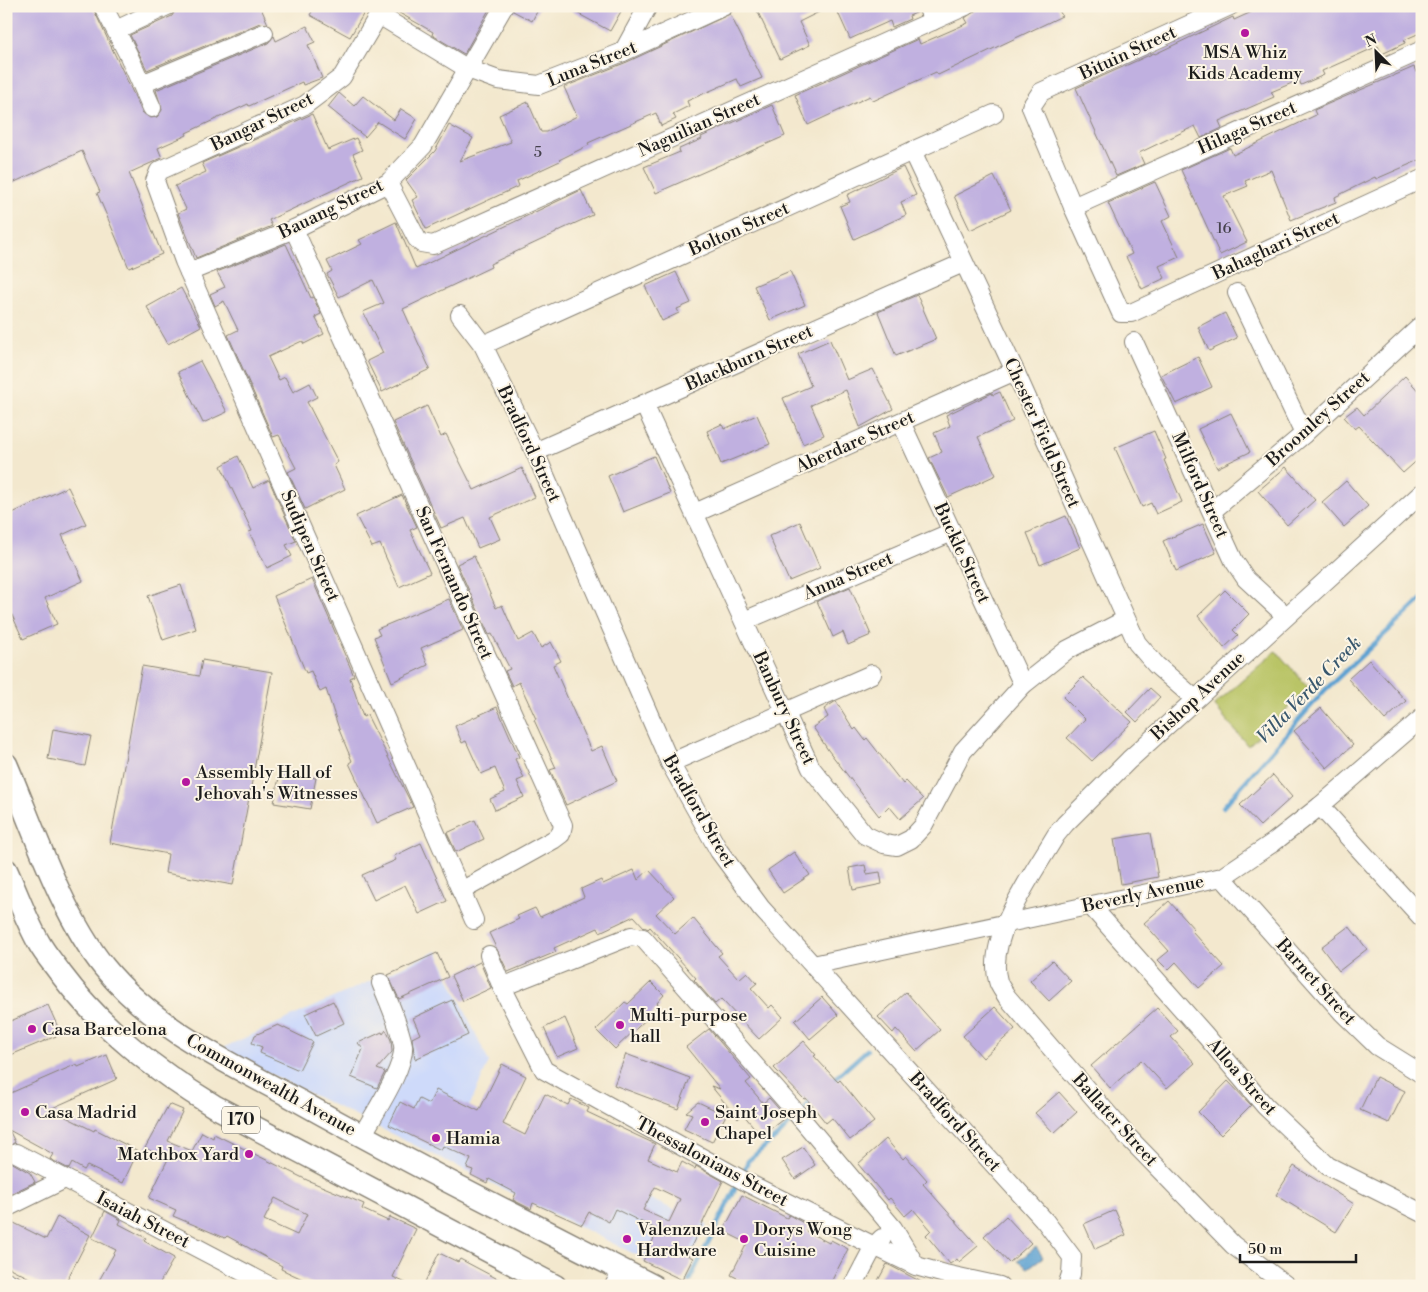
<svg xmlns="http://www.w3.org/2000/svg" width="1428" height="1292" font-family="'Libre Bodoni',serif">
<rect width="100%" height="100%" fill="#fcf5e5"/>
<filter id="ink" filterUnits="userSpaceOnUse"><feTurbulence type="fractalNoise" baseFrequency=".02" numOctaves="2"/><feDisplacementMap in="SourceGraphic" scale="10" xChannelSelector="R" yChannelSelector="G"/><feConvolveMatrix kernelMatrix="1 2 1 2 8 2 1 2 1" color-interpolation-filters="sRGB"/></filter>
<filter id="wash" filterUnits="userSpaceOnUse"><feTurbulence type="fractalNoise" baseFrequency=".0096" numOctaves="4" result="noise"/><feDisplacementMap in="SourceGraphic" scale="20" xChannelSelector="R" yChannelSelector="G"/><feGaussianBlur stdDeviation="1.12" result="paint"/><feColorMatrix in="noise" values="0 0 0 0 0 0 0 0 0 0 0 0 0 0 0 0 0 1.4 0 .05"/><feComposite in="paint" operator="in"/></filter>
<g filter="url(#wash)">
<rect width="100%" height="100%" fill="#f3e8ce"/>
<polygon fill="#cedafa" points="437,951 489,1062 466,1114 707,1225 679,1276 220,1049"/>
<polygon fill="#b9c466" stroke="#6a7041" points="1276,651 1309,688 1248,746 1214,705"/>
<polygon fill="#5da2d2" stroke="#3c5f77" points="1036,1247 1043,1257 1028,1268 1018,1261"/>
<g fill="none" stroke-linecap="round" stroke-linejoin="round">
<g stroke="#5da2d2" stroke-width="4.5">
<polyline points="1223,807 1325,690 1422,599"/>
<polyline points="831,1082 867,1050"/>
<polyline points="800,1112 812,1099"/>
<polyline points="742,1175 748,1161 782,1132 795,1118"/>
<polyline points="689,1281 738,1183"/>
</g>
</g>
<g id="blocks">
<g fill="#c0b0e0" fill-rule="evenodd">
<polygon points="19,6 92,6 142,112 150,118 157,117 162,110 156,90 268,43 274,36 276,41 307,26 315,42 308,45 322,78 303,85 302,82 249,106 248,104 186,133 187,135 158,148 162,158 129,173 162,254 129,268 97,193 100,192 82,151 6,186 6,12"/>
<polygon points="178,6 260,6 268,24 260,23 147,70 130,35 172,16"/>
<polygon points="315,6 368,6 350,37 310,15"/>
<polygon points="395,6 491,6 464,54 432,35 433,32 394,10"/>
<polygon points="515,6 540,6 532,21 513,11"/>
<polygon points="564,6 624,6 610,31"/>
<polygon points="755,6 831,6 799,22 810,45 780,59"/>
<polygon points="835,6 917,6 918,12 909,16 910,19 892,27 890,21 850,39"/>
<polygon points="982,6 1057,6 1062,16 938,75 936,72 873,101 870,96 808,125 795,95 918,39 920,44 968,23 965,18"/>
<polygon points="1254,6 1415,6 1422,21 1422,32 1404,40 1405,43 1382,54 1378,46 1322,71 1324,75 1301,85 1299,80 1271,92 1274,97 1219,121 1222,128 1201,138 1195,126 1139,153 1144,164 1116,176 1076,88 1154,53 1155,54 1233,17 1234,20 1256,10"/>
<polygon points="730,14 762,78 741,87 737,79 687,101 689,106 673,114 676,119 661,126 656,113 588,143 589,145 559,160 560,161 517,181 519,186 426,229 412,200 418,197 406,180 435,151 449,125 473,138 460,161 511,142 499,115 528,102 541,132 546,132 577,116 564,87 627,62"/>
<polygon points="1414,67 1416,72 1422,70 1422,159 1376,179 1375,177 1335,197 1336,202 1291,220 1271,170 1245,181 1248,186 1224,196 1247,242 1220,255 1181,170 1230,148 1233,155 1316,115 1314,110"/>
<polygon points="339,93 354,106 363,96 394,120 401,109 417,119 405,139 378,122 365,137 328,107"/>
<polygon points="772,105 785,136 656,193 644,167 680,152 679,149 702,139 701,137"/>
<polygon points="312,114 328,150 356,138 362,150 353,154 363,176 269,220 272,226 196,258 178,213 186,209 175,186 206,172 202,163"/>
<polygon points="903,167 916,195 901,202 906,215 854,239 840,206 850,202 847,195"/>
<polygon points="994,176 1011,210 970,230 954,196"/>
<polygon points="1155,182 1171,216 1162,221 1179,257 1159,266 1165,278 1142,289 1126,257 1132,254 1108,203"/>
<polygon points="581,190 593,215 556,232 556,233 490,264 491,267 403,309 430,369 382,392 367,361 383,353 363,312 384,303 373,280 339,297 327,274 332,271 327,261 362,244 359,240 396,222 416,269"/>
<polygon points="286,244 311,298 313,297 321,314 315,317 324,334 304,344 302,341 268,357 279,380 285,377 293,392 310,383 317,397 307,402 338,462 334,465 345,489 305,509 288,472 296,468 279,435 273,437 228,335 238,330 224,301 215,306 210,294 225,287 217,272"/>
<polygon points="790,271 805,305 770,320 754,286"/>
<polygon points="676,272 691,303 677,309 679,313 662,321 645,286"/>
<polygon points="181,288 201,326 168,344 147,307"/>
<polygon points="917,295 936,339 896,356 878,312"/>
<polygon points="1225,313 1237,338 1209,351 1198,327"/>
<polygon points="830,340 847,380 873,369 893,409 860,427 846,390 811,405 824,435 803,444 783,398 811,386 798,354"/>
<polygon points="1198,357 1212,387 1176,404 1161,375"/>
<polygon points="200,361 227,412 203,423 178,372"/>
<polygon points="1405,376 1422,395 1422,456 1403,473 1359,426 1355,429 1344,417 1357,407 1364,415"/>
<polygon points="1000,392 1013,421 978,437 996,475 948,497 929,458 942,452 934,433 950,426 946,415 992,393 993,395"/>
<polygon points="427,406 441,437 446,434 474,490 522,468 535,497 490,517 500,539 478,548 465,518 441,528 393,422"/>
<polygon points="1231,413 1250,452 1217,468 1198,429"/>
<polygon points="757,415 770,444 721,464 707,431 722,424 724,429"/>
<polygon points="1154,431 1166,459 1164,460 1182,502 1156,514 1151,503 1142,507 1115,448"/>
<polygon points="238,456 253,488 269,480 296,541 286,545 292,556 267,568 249,532 252,531 221,466"/>
<polygon points="654,456 670,493 623,512 608,476"/>
<polygon points="1286,467 1315,500 1287,525 1258,491"/>
<polygon points="1346,481 1368,506 1344,527 1322,502"/>
<polygon points="68,487 86,524 62,535 83,581 45,598 57,624 23,639 6,602 6,516"/>
<polygon points="402,495 417,527 410,530 430,573 399,587 380,544 372,547 356,516"/>
<polygon points="1066,516 1080,548 1040,565 1027,533"/>
<polygon points="800,522 820,568 789,581 769,536"/>
<polygon points="1203,524 1216,553 1176,571 1163,541"/>
<polygon points="474,556 496,608 502,605 518,641 533,633 541,648 551,642 561,661 553,665 591,751 602,746 617,781 566,805 550,770 556,768 534,720 536,719 519,682 512,686 505,671 510,669 492,634 489,635 457,564"/>
<polygon points="312,579 354,676 350,678 363,717 367,715 413,807 377,823 349,763 352,761 340,732 326,689 320,692 311,671 306,673 274,596"/>
<polygon points="181,585 196,629 163,640 148,596"/>
<polygon points="850,587 871,635 848,645 843,632 833,637 817,601"/>
<polygon points="1225,590 1249,614 1233,630 1238,635 1224,648 1198,616"/>
<polygon points="449,599 463,630 421,648 428,665 392,682 374,637 380,635 377,629"/>
<polygon points="202,660 272,672 233,885 165,873 168,854 110,843 142,666 199,676"/>
<polygon points="1369,660 1406,701 1385,720 1348,679"/>
<polygon points="1083,677 1132,722 1092,761 1067,738 1085,719 1063,697"/>
<polygon points="1150,688 1160,697 1137,722 1127,712"/>
<polygon points="836,701 854,730 856,728 865,740 867,738 903,784 906,781 923,799 900,819 889,806 879,816 828,750 813,727 828,717 824,709"/>
<polygon points="497,707 519,757 515,759 524,778 517,781 524,797 495,810 490,799 505,792 495,768 481,774 466,741 462,743 455,726"/>
<polygon points="1321,708 1353,745 1327,768 1294,731"/>
<polygon points="53,729 91,736 85,766 48,759"/>
<polygon points="280,772 316,778 310,809 274,803"/>
<polygon points="1273,775 1292,797 1260,826 1240,805"/>
<polygon points="475,820 484,839 456,852 447,833"/>
<polygon points="1150,833 1158,877 1121,884 1114,839"/>
<polygon points="421,843 447,901 419,914 405,885 374,900 362,875 396,860 394,856"/>
<polygon points="794,852 810,875 783,893 768,870"/>
<polygon points="865,865 867,874 880,872 882,884 853,890 849,868"/>
<polygon points="634,870 638,880 649,870 674,897 656,914 675,934 693,918 722,953 718,956 739,979 747,972 757,983 751,988 769,1008 772,1005 783,1017 759,1039 721,999 715,1004 694,980 696,978 650,927 648,929 644,927 634,916 600,932 598,928 554,948 556,952 508,972 489,933 519,919 517,916 535,908 540,917 584,897 581,889 601,880 603,884"/>
<polygon points="1169,901 1194,929 1192,931 1224,966 1199,988 1176,962 1168,970 1158,960 1169,951 1144,923"/>
<polygon points="1349,926 1367,949 1339,971 1321,947"/>
<polygon points="437,953 448,977 399,999 388,975"/>
<polygon points="1052,961 1071,981 1049,1001 1030,981"/>
<polygon points="480,962 491,988 463,1001 451,976"/>
<polygon points="651,982 664,995 657,1003 660,1006 615,1049 596,1030 625,1002 628,1004"/>
<polygon points="906,992 940,1030 916,1051 896,1029 893,1033 878,1017"/>
<polygon points="822,997 838,1015 810,1039 795,1021"/>
<polygon points="452,1000 468,1035 415,1059 412,1038 420,1034 413,1018"/>
<polygon points="333,1001 344,1023 316,1036 305,1014"/>
<polygon points="48,1005 61,1034 6,1057 6,1023"/>
<polygon points="995,1007 1015,1029 983,1058 963,1036"/>
<polygon points="1157,1008 1178,1031 1171,1037 1195,1063 1167,1088 1141,1060 1110,1088 1091,1066"/>
<polygon points="565,1018 578,1048 557,1057 544,1028"/>
<polygon points="278,1025 313,1042 299,1070 260,1053 262,1047 252,1043 255,1035"/>
<polygon points="709,1029 751,1079 746,1083 763,1103 769,1098 786,1117 761,1136 743,1114 738,1119 711,1086 720,1089 686,1047"/>
<polygon points="386,1030 391,1040 392,1052 377,1069 385,1072 377,1088 351,1077 363,1049 358,1043 382,1032 383,1034"/>
<polygon points="804,1041 816,1055 814,1056 838,1082 840,1080 874,1122 850,1140 832,1118 826,1123 806,1098 804,1099 774,1068"/>
<polygon points="626,1054 690,1078 678,1109 614,1085"/>
<polygon points="107,1055 117,1079 50,1109 94,1131 95,1129 138,1151 123,1183 87,1166 84,1170 72,1163 69,1169 50,1159 53,1154 9,1130 15,1142 6,1149 6,1095 77,1064 78,1067"/>
<path d="M502,1064L526,1076L503,1124L525,1135L545,1094L568,1105L571,1099L589,1108L587,1112L655,1144L648,1159L677,1172L682,1162L695,1169L696,1166L723,1181L687,1255L693,1258L682,1280L643,1261L658,1230L615,1209L609,1222L589,1212L582,1225L533,1203L531,1209L513,1200L516,1193L489,1179L487,1183L471,1175L473,1170L467,1168L471,1159L443,1146L441,1150L389,1125L400,1102L414,1109L419,1099L429,1104L436,1090L479,1111ZM655,1187L680,1199L669,1222L643,1210Z"/>
<polygon points="1376,1077 1405,1091 1389,1123 1360,1110"/>
<polygon points="1228,1081 1251,1105 1221,1135 1198,1112"/>
<polygon points="1059,1092 1077,1112 1054,1133 1035,1113"/>
<polygon points="698,1102 726,1115 712,1142 684,1129 692,1114 686,1112"/>
<path d="M169,1104L183,1110L168,1141L192,1151L202,1132L213,1138L214,1134L307,1180L364,1204L362,1209L388,1221L390,1217L416,1229L393,1277L412,1286H317L281,1269L282,1266L227,1236L225,1238L173,1216L176,1210L149,1198L168,1159L145,1148ZM275,1198L307,1214L297,1235L264,1220Z"/>
<polygon points="886,1139 903,1159 906,1156 927,1180 923,1184 978,1246 959,1262 957,1259 950,1264 926,1235 931,1230 913,1209 905,1216 890,1198 888,1200 858,1164"/>
<polygon points="803,1147 815,1165 795,1179 782,1160"/>
<polygon points="6,1156 11,1162 30,1173 35,1182 6,1196"/>
<polygon points="1294,1166 1354,1204 1336,1232 1276,1195"/>
<polygon points="742,1195 787,1218 789,1215 809,1226 806,1231 829,1243 831,1240 848,1249 829,1286 753,1286 731,1275 747,1243 723,1231"/>
<polygon points="1115,1210 1126,1235 1095,1249 1084,1224"/>
<polygon points="105,1211 121,1220 119,1224 146,1238 144,1241 174,1258 158,1286 96,1286 116,1250 92,1238"/>
<polygon points="1006,1216 1031,1243 1009,1263 984,1236"/>
<polygon points="57,1217 90,1235 64,1286 45,1286 6,1266 6,1219 46,1239"/>
<polygon points="439,1253 458,1262 460,1259 511,1286 423,1286"/>
<polygon points="887,1264 891,1266 929,1286 875,1286"/>
</g>
</g>
</g>
<g filter="url(#ink)">
<use href="#blocks" fill-opacity="0" stroke="#888275" stroke-width="1"/>
<g fill="none" stroke-linecap="round" stroke-linejoin="round">
<defs>
<g id="minor">
<polyline points="103,6 128,54 152,108"/>
<polyline points="384,6 342,77 305,105 159,171 155,181 184,261 474,920"/>
<polyline points="927,6 933,21"/>
<polyline points="1230,6 1041,92 1031,107 1073,207 1121,313 1131,313 1422,179"/>
<polyline points="379,15 468,69 498,80 539,85 623,52 724,6"/>
<polyline points="116,30 167,6"/>
<polyline points="623,52 648,6"/>
<polyline points="142,84 264,33"/>
<polyline points="912,151 1015,371 1137,643 1156,665 1195,699"/>
<polyline points="388,183 417,239 421,243 433,245 966,6"/>
<polyline points="1073,207 1422,50"/>
<polyline points="294,229 563,825 561,834 553,840 461,891"/>
<polyline points="189,272 294,229 388,183 423,146 504,6"/>
<polyline points="1237,293 1304,434"/>
<polyline points="460,315 483,345 535,452 670,763 719,851 761,908 1045,1221 1072,1257 1071,1274 1067,1286"/>
<polyline points="1134,342 1234,561 1246,579 1285,615"/>
<polyline points="483,345 994,114"/>
<polyline points="644,404 811,768 865,835 884,844 897,846 911,839 923,826 963,751 1023,685 1067,650 1125,620"/>
<polyline points="901,422 1023,685"/>
<polyline points="535,452 963,263"/>
<polyline points="1212,511 1304,434 1422,325"/>
<polyline points="695,513 1015,371"/>
<polyline points="744,621 952,532"/>
<polyline points="670,763 872,674"/>
<polyline points="1320,806 1422,918"/>
<polyline points="1222,877 1343,1013 1377,1046 1422,1074"/>
<polyline points="1091,906 1206,1036 1265,1106 1328,1166 1422,1213"/>
<polyline points="489,955 502,987 544,1070 746,1182 874,1246 916,1266 945,1274 1000,1286"/>
<polyline points="813,965 1222,877 1274,842 1320,806 1422,718"/>
<polyline points="502,987 631,936 643,938 794,1110 893,1228 916,1266"/>
<path d="M362,1136C373,1115 406,1067 403,1045C399,1024 389,1003 381,983"/>
<polyline points="16,1153 270,1286"/>
<polyline points="6,1208 65,1179"/>
<polyline points="6,1281 16,1286"/>
<polyline points="614,1286 622,1270"/>
<polyline points="853,1286 874,1246 882,1238"/>
<path d="M1287,1286L1233,1245L1127,1136L1007,997C1004,992 999,986 998,981C985,938 1035,871 1056,835L1065,824L1129,760L1422,493"/>
</g>
<g id="major">
<path d="M6,764C33,827 61,914 104,967C155,1030 230,1063 299,1101C415,1166 534,1225 653,1286"/>
<path d="M6,870C17,894 26,920 39,943C45,954 54,964 61,974C103,1030 155,1070 214,1106L555,1286"/>
</g>
</defs>
<use href="#minor" stroke="#888275" stroke-width="20"/>
<use href="#major" stroke="#888275" stroke-width="25"/>
<use href="#minor" stroke="#fff" stroke-width="18"/>
<use href="#major" stroke="#fff" stroke-width="22"/>
</g>
</g>
<g fill="#b5179e" stroke="#fcf5e5" stroke-width="2">
<circle cx="1245" cy="33" r="5"/>
<circle cx="186" cy="782" r="5"/>
<circle cx="620" cy="1025" r="5"/>
<circle cx="32" cy="1029" r="5"/>
<circle cx="25" cy="1112" r="5"/>
<circle cx="705" cy="1122" r="5"/>
<circle cx="436" cy="1138" r="5"/>
<circle cx="249" cy="1154" r="5"/>
<circle cx="627" cy="1239" r="5"/>
<circle cx="744" cy="1239" r="5"/>
</g>
<g text-anchor="middle" dominant-baseline="central" stroke-width="4" stroke-linejoin="round" paint-order="stroke">
<g font-size="15" fill="#45414d">
<text x="538" y="152">5</text>
<text x="1224" y="228">16</text>
</g>
<rect fill="#fcf5e5" stroke="#5f5d58" stroke-width="1" x="222" y="1106.5" width="38" height="27" rx="4"/>
<g font-size="16" font-weight="bold" fill="#1c1c1c">
<text x="241" y="1120">170</text>
</g>
<g font-size="18" fill="#1c1c1c" stroke="#fcf5e5" text-anchor="start">
<text x="1245" y="52" text-anchor="middle">MSA Whiz<tspan x="1245" dy="21">Kids Academy</tspan></text>
<text x="196" y="772">Assembly Hall of<tspan x="196" dy="21">Jehovah's Witnesses</tspan></text>
<text x="630" y="1015">Multi-purpose<tspan x="630" dy="21">hall</tspan></text>
<text x="42" y="1029">Casa Barcelona</text>
<text x="35" y="1112">Casa Madrid</text>
<text x="715" y="1112">Saint Joseph<tspan x="715" dy="21">Chapel</tspan></text>
<text x="446" y="1138">Hamia</text>
<text x="239" y="1154" text-anchor="end">Matchbox Yard</text>
<text x="637" y="1229">Valenzuela<tspan x="637" dy="21">Hardware</tspan></text>
<text x="754" y="1229">Dorys Wong<tspan x="754" dy="21">Cuisine</tspan></text>
</g>
<g font-size="18" fill="#1c1c1c" stroke="#fcf5e5">
<text transform="translate(1128 53) rotate(-25)">Bituin Street</text>
<text transform="translate(592 64) rotate(-22)">Luna Street</text>
<text transform="translate(262 122) rotate(-26)">Bangar Street</text>
<text transform="translate(699 125) rotate(-24)">Naguilian Street</text>
<text transform="translate(1247 128) rotate(-24)">Hilaga Street</text>
<text transform="translate(331 209) rotate(-26)">Bauang Street</text>
<text transform="translate(739 229) rotate(-24)">Bolton Street</text>
<text transform="translate(1276 246) rotate(-25)">Bahaghari Street</text>
<text transform="translate(749 358) rotate(-24)">Blackburn Street</text>
<text transform="translate(1318 419) rotate(-42)">Broomley Street</text>
<text transform="translate(1042 433) rotate(66)">Chester Field Street</text>
<text transform="translate(855 442) rotate(-24)">Aberdare Street</text>
<text transform="translate(529 444) rotate(65)">Bradford Street</text>
<text transform="translate(1200 485) rotate(66)">Milford Street</text>
<text transform="translate(310 546) rotate(66)">Sudipen Street</text>
<text transform="translate(962 553) rotate(65)">Buckle Street</text>
<text transform="translate(848 576) rotate(-23)">Anna Street</text>
<text transform="translate(454 583) rotate(66)">San Fernando Street</text>
<text transform="translate(1198 696) rotate(-43)">Bishop Avenue</text>
<text transform="translate(784 708) rotate(65)">Banbury Street</text>
<text transform="translate(699 811) rotate(60)">Bradford Street</text>
<text transform="translate(1143 894) rotate(-12)">Beverly Avenue</text>
<text transform="translate(1316 982) rotate(48)">Barnet Street</text>
<text transform="translate(1242 1077) rotate(49)">Alloa Street</text>
<text transform="translate(271 1085) rotate(29)">Commonwealth Avenue</text>
<text transform="translate(1115 1120) rotate(48)">Ballater Street</text>
<text transform="translate(955 1122) rotate(48)">Bradford Street</text>
<text transform="translate(712 1162) rotate(28)">Thessalonians Street</text>
<text transform="translate(143 1220) rotate(27)">Isaiah Street</text>
</g>
<g font-size="19" font-style="italic" fill="#39586e" stroke="#fcf5e5">
<text transform="translate(1309 690) rotate(-46)">Villa Verde Creek</text>
</g>
</g>
<rect width="1428" height="1292" fill="none" stroke="#fcf5e5" stroke-width="25"/>
<g transform="translate(1376 52) rotate(336)" stroke="#fcf5e5" stroke-width="4" paint-order="stroke">
<path d="M0-4L9 19L0 12L-9 19Z" fill="#1c1c1c"/>
<text y="-8" font-size="14" font-weight="bold" text-anchor="middle" fill="#1c1c1c">N</text>
</g>
<path d="M1240 1254v8h116v-8" fill="none" stroke="#1c1c1c" stroke-width="2.5"/>
<text x="1248" y="1254" font-size="15" fill="#1c1c1c" stroke="#fcf5e5" stroke-width="4" paint-order="stroke">50 m</text>
</svg>
